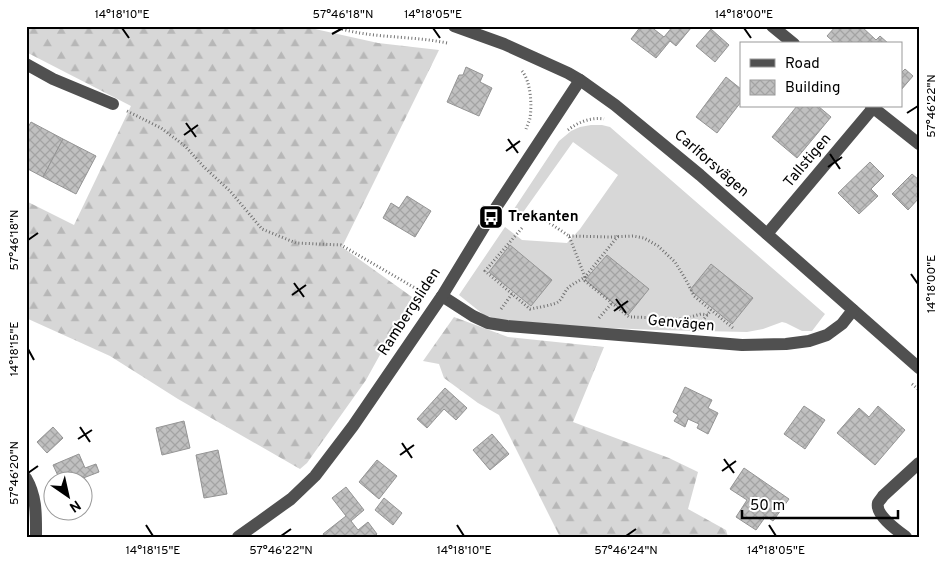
<svg xmlns="http://www.w3.org/2000/svg" width="945" height="563" font-family="Overpass,sans-serif">
<defs>
<pattern id="forest-firs" width="22" height="20" patternUnits="userSpaceOnUse" patternTransform="scale(1.25)"><rect width="22" height="20" fill="#d7d7d7"/><path d="M5 1l3.5 6h-7zM16 11l3.5 6h-7z" fill="#b7b7b7"/></pattern>
<pattern id="building-cross-hatch" width="8" height="8" patternUnits="userSpaceOnUse" patternTransform="scale(1.25)"><rect width="8" height="8" fill="#c0c0c0"/><path d="M0 0l8 8M0 8l8-8" fill="none" stroke="#a3a3a3"/></pattern>
</defs>
<rect width="100%" height="100%" fill="#fff"/>
<polygon fill="#d7d7d7" points="591,125 602,125 610,127 825,314 812,331 802,331 786,323 782,322 763,329 747,332 656,330 586,327 502,320 484,315 459,295 505,227 522,240 567,243 580,229 618,175 573,142 519,218 512,212 559,141 571,131 580,127"/>
<g fill="url(#forest-firs)">
<polygon points="26,26 310,26 315,29 378,43 439,50 342,247 412,297 366,380 307,463 300,469 178,399 110,356 26,318 26,201 74,225 131,106 26,52"/>
<polygon points="454,317 508,337 604,347 573,422 669,458 698,472 688,509 726,530 728,537 560,537 499,415 478,403 444,378 439,364 423,361"/>
</g>
<g fill="url(#building-cross-hatch)" stroke="#949494">
<polygon points="641,26 650,26 664,37 673,26 689,26 691,28 676,46 670,41 656,58 631,39"/>
<polygon points="836,26 861,26 876,40 880,36 889,44 836,44 827,36"/>
<polygon points="711,29 729,45 715,62 696,46"/>
<polygon points="466,67 483,75 480,82 492,88 479,116 447,102 459,75 463,75"/>
<polygon points="905,69 913,76 901,90 901,73"/>
<polygon points="726,77 741,89 741,102 717,133 696,117"/>
<polygon points="797,106 818,106 831,117 797,158 772,137"/>
<polygon points="31,122 63,139 43,177 26,168 26,131"/>
<polygon points="63,139 96,156 76,194 43,177"/>
<polygon points="870,162 884,176 871,189 878,196 859,214 838,193"/>
<polygon points="912,174 919,180 919,198 908,210 892,194"/>
<polygon points="407,196 431,211 415,237 383,218 391,203 399,208"/>
<polygon points="510,245 552,280 531,306 489,272"/>
<polygon points="607,255 649,289 628,315 585,280"/>
<polygon points="711,264 753,298 732,324 690,290"/>
<polygon points="685,387 712,400 708,408 718,413 708,434 697,428 699,424 688,419 685,427 674,421 678,415 673,412"/>
<polygon points="445,388 467,408 456,420 444,409 427,428 417,419"/>
<polygon points="804,406 825,420 805,449 784,434"/>
<polygon points="878,406 905,430 875,465 837,433 859,408 869,417"/>
<polygon points="184,421 190,448 162,455 156,428"/>
<polygon points="53,427 63,438 47,453 37,442"/>
<polygon points="492,434 509,454 490,470 473,450"/>
<polygon points="218,450 227,494 204,498 196,455"/>
<polygon points="79,454 85,468 96,464 99,472 78,480 60,480 53,465"/>
<polygon points="377,460 397,476 379,499 359,482"/>
<polygon points="744,468 789,499 773,521 766,516 756,530 736,517 747,500 730,489"/>
<polygon points="346,487 364,510 351,521 358,530 368,522 377,534 374,537 325,537 323,534 346,516 332,498"/>
<polygon points="384,498 402,513 393,525 375,510"/>
</g>
<g fill="none" stroke-linecap="round" stroke-linejoin="round">
<g stroke="#727272" stroke-width="3" stroke-dasharray="1 2.5" stroke-linecap="butt">
<path d="M332,26C368,39 409,35 447,43"/>
<path d="M522,71C531,82 532,105 530,118C529,122 527,126 526,129"/>
<polyline points="127,111 161,128 185,146 204,167 230,191 262,229 296,243 341,245 415,288 427,292"/>
<path d="M568,130C578,122 591,117 604,119"/>
<path d="M522,228L485,271L530,309C535,308 554,305 558,302C562,299 564,293 567,289C572,284 579,281 585,277L569,236L545,220"/>
<polyline points="569,236 610,237 633,236 644,238 658,246 675,262 686,280 694,296 733,328"/>
<polyline points="618,236 585,277 585,281 629,317 634,317"/>
<polyline points="501,309 512,294"/>
<polyline points="634,317 683,319 701,314 708,315"/>
<polyline points="599,318 612,303"/>
<polyline points="700,324 711,310"/>
<polyline points="912,384 919,390"/>
</g>
<g stroke="#505050" stroke-width="12">
<polyline points="454,26 504,44 568,73 580,80 615,105 700,175 919,368"/>
<polyline points="772,26 794,44"/>
<polyline points="26,64 53,79 113,104"/>
<polyline points="871,106 919,144"/>
<polyline points="767,234 873,108"/>
<polyline points="442,296 473,316 488,323 507,326 742,345 786,344 809,341 827,335 842,324 853,310"/>
<path d="M26,478C37,497 36,515 36,537"/>
<polyline points="238,537 291,499 315,476 353,426 442,296 495,209 580,80"/>
<path d="M906,537C898,531 875,515 878,503C879,501 882,498 883,496L919,463"/>
</g>
</g>
<path fill="none" stroke="#000" stroke-width="2" d="M122,28L129,38M433,28L440,38M744,28L751,38M332,34L343,28M907,113L918,106M186,123L196,137M184,135L198,125M508,139L518,153M506,151L520,141M830,154L840,169M828,167L842,157M28,240L38,233M911,274L918,284M294,283L304,297M292,295L306,285M616,299L626,313M614,311L628,301M28,349L34,360M80,427L90,442M78,439L92,430M402,443L412,458M400,455L414,445M724,459L734,473M722,471L736,461M28,473L38,466M146,525L153,536M457,525L464,536M769,525L776,536M281,536L291,529M626,536L636,529"/>
<defs>
<symbol id="bus-square" viewBox="-11 -11 22 22"><rect x="-9" y="-9" width="18" height="18" rx="4" fill="#000" stroke="#fff"/><path d="M-5-6H5V4H4V6H2V4H-2V6H-4V4H-5ZM-3.5-4V0h7V-4ZM-3.5 1.2v1.5H-2V1.2ZM2 1.2v1.5H3.5V1.2Z" fill="#fff"/></symbol>
</defs>
<g fill-rule="evenodd">
<use href="#bus-square" x="477" y="203" width="28" height="28"/>
</g>
<g text-anchor="middle" dominant-baseline="central" stroke-width="4" stroke-linejoin="round" paint-order="stroke">
<g font-size="15" fill="#000" stroke="#fff">
<text transform="translate(808 161) rotate(-50)">Tallstigen</text>
<text transform="translate(711 164) rotate(41)">Carlforsvägen</text>
<text transform="translate(410 312) rotate(-57)">Rambergsliden</text>
<text transform="translate(681 324) rotate(5)">Genvägen</text>
</g>
<g font-size="15" font-weight="bold" fill="#000" stroke="#fff" text-anchor="start">
<text x="508" y="217">Trekanten</text>
</g>
</g>
<rect width="945" height="563" fill="none" stroke="#ffffff" stroke-width="55"/>
<rect x="740" y="42" width="162" height="65" fill="#ffffff" stroke="#999999"/>
<rect x="750" y="59" width="25" height="8" fill="#505050" stroke="#999999"/>
<text x="785" y="68" font-size="15" fill="#000000">Road</text>
<rect x="750" y="80" width="25" height="15" fill="url(#building-cross-hatch)" stroke="#999999"/>
<text x="785" y="92" font-size="15" fill="#000000">Building</text>
<g transform="translate(68 496) rotate(146)"><circle r="24" fill="#ffffff" stroke="#999999"/>
<path d="M0-4L9 19L0 12L-9 19Z" fill="#000000"/>
<text y="-8" font-size="14" font-weight="bold" text-anchor="middle" fill="#000000">N</text>
</g>
<path d="M742 510v8h156v-8" fill="none" stroke="#000000" stroke-width="2.5"/>
<text x="750" y="510" font-size="15" fill="#000000" stroke="#ffffff" stroke-width="4" paint-order="stroke">50 m</text>
<rect x="28" y="28" width="890" height="508" fill="none" stroke="#000" stroke-width="2"/>
<g font-size="12" text-anchor="middle" fill="#000">
<text x="122" y="18">14°18'10"E</text>
<text x="343" y="18">57°46'18"N</text>
<text x="433" y="18">14°18'05"E</text>
<text x="744" y="18">14°18'00"E</text>
<text transform="translate(931 106) rotate(-90)" y="4">57°46'22"N</text>
<text transform="translate(14 240) rotate(-90)" y="4">57°46'18"N</text>
<text transform="translate(931 284) rotate(-90)" y="4">14°18'00"E</text>
<text transform="translate(14 349) rotate(-90)" y="4">14°18'15"E</text>
<text transform="translate(14 473) rotate(-90)" y="4">57°46'20"N</text>
<text x="153" y="554">14°18'15"E</text>
<text x="281" y="554">57°46'22"N</text>
<text x="464" y="554">14°18'10"E</text>
<text x="626" y="554">57°46'24"N</text>
<text x="776" y="554">14°18'05"E</text>
</g>
</svg>
